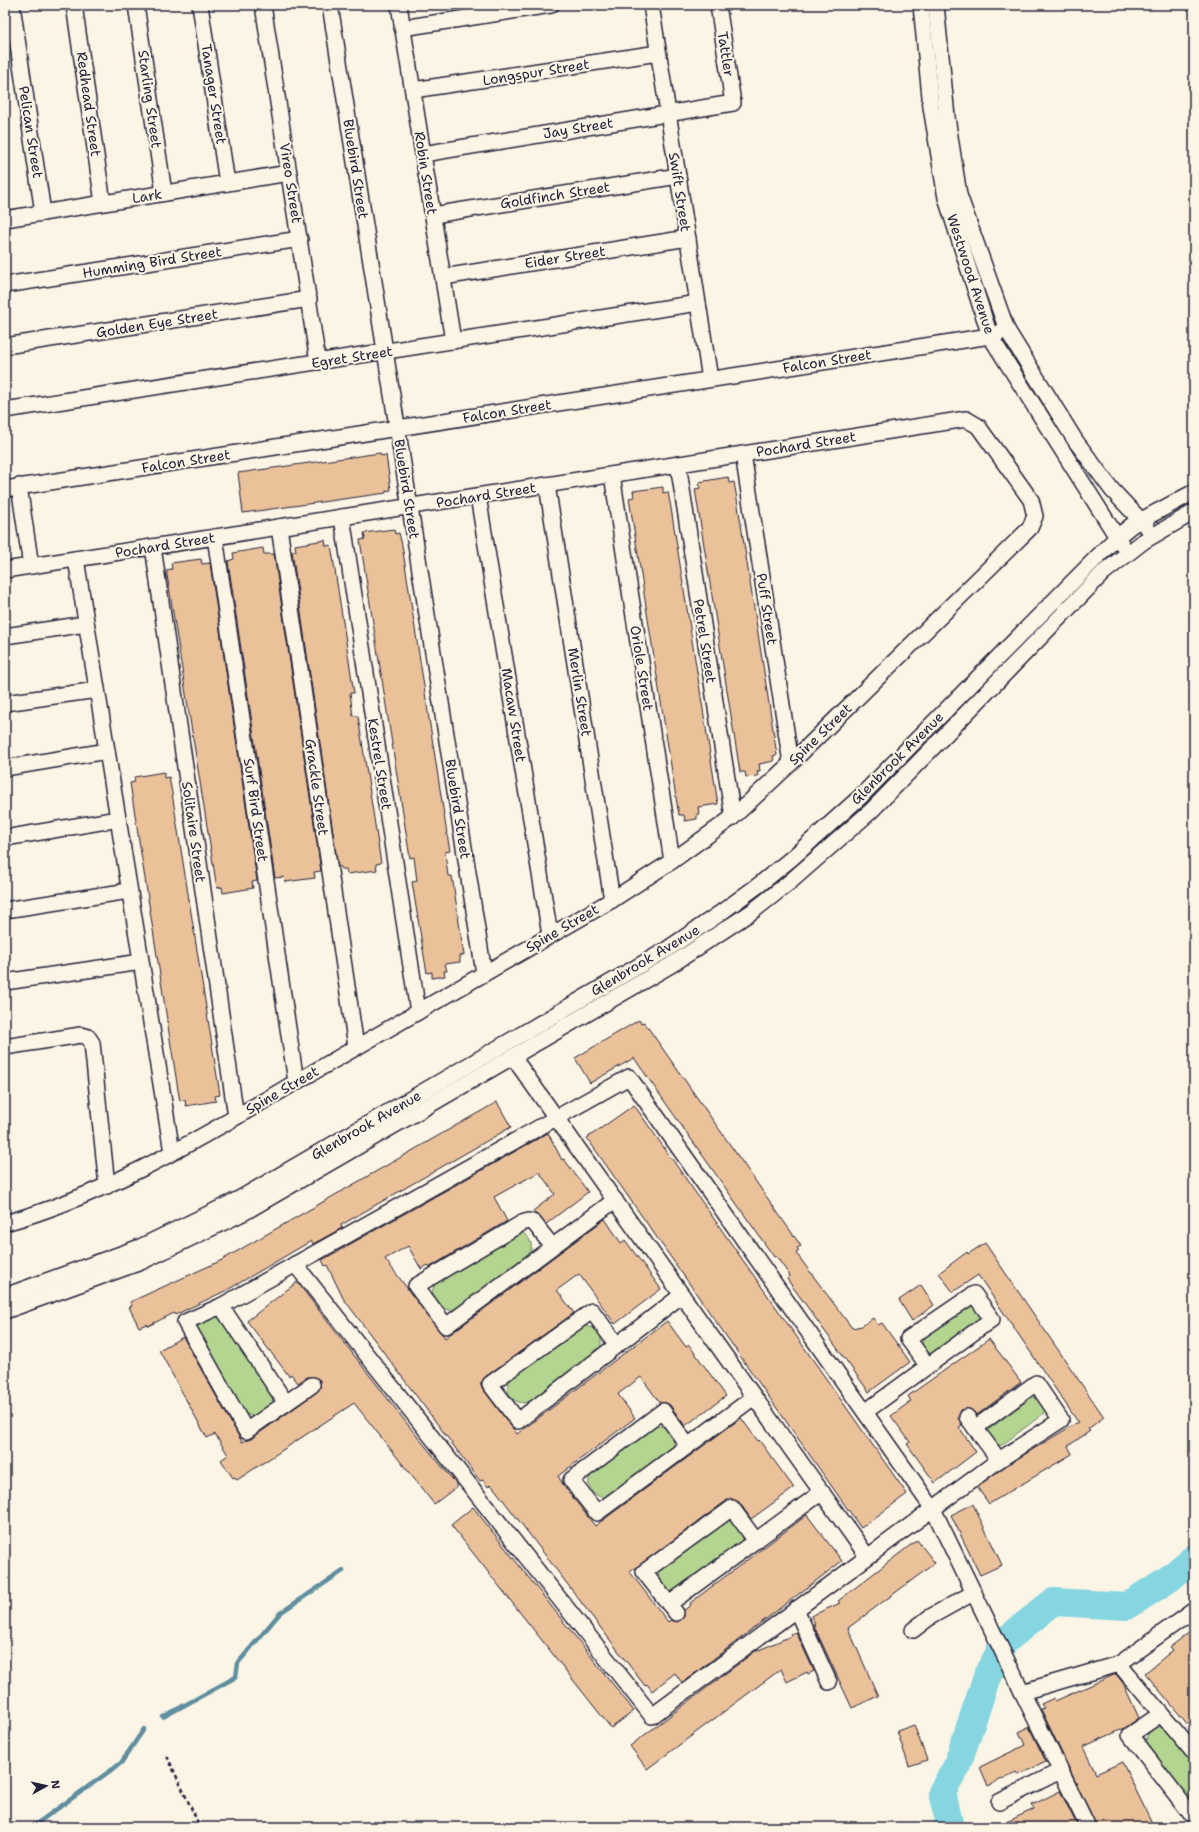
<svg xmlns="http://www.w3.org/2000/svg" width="1199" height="1832" font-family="'Shantell Sans',sans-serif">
<rect width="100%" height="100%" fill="#fcf5e5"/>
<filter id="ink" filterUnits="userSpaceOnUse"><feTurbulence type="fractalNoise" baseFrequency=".025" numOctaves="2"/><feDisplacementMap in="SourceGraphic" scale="8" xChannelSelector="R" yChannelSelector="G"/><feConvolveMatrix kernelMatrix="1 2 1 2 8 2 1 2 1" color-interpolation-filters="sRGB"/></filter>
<g filter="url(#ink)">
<g fill="#b4d58f" stroke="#6b7c65">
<path d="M521,1232C532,1238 534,1247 528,1257L456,1310C437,1312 426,1295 437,1280Z"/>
<polygon points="970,1305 974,1305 980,1313 980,1320 933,1354 926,1353 922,1347 923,1338"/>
<polygon points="213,1315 223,1319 273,1394 272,1406 253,1417 242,1412 196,1331 199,1321"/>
<path d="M586,1326C600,1328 605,1340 598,1352L529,1402C513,1406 502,1392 511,1377L581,1327Z"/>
<polygon points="1032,1397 1039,1397 1046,1408 1043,1414 1002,1445 995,1446 987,1433 988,1430"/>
<path d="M658,1426C669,1427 676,1436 673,1448L610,1497C594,1500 583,1486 592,1472L653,1427Z"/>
<polygon points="727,1520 732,1521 743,1532 742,1543 674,1593 669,1592 658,1582 658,1571"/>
<polygon points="1156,1727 1166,1727 1171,1730 1194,1760 1194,1810 1145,1744 1148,1734"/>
</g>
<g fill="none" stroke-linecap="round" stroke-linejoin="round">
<g stroke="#5e8e9f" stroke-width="4.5">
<polyline points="163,1717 236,1677 238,1663 280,1613 343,1571"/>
<polyline points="32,1827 121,1763 144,1729"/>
</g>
<polyline stroke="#86d6e1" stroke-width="28" points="950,1827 942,1792 956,1768 987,1677 1005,1641 1053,1602 1127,1606 1170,1578 1194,1558"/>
</g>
<g fill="#ebc19a" stroke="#22223b">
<polygon points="380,453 381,456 386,455 391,490 386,491 386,493 243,513 238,473"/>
<polygon points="728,477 729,483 734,482 737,499 777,755 773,756 774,761 759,764 760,771 757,771 758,776 746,777 745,772 740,772 695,489 700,488 699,482"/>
<polygon points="663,487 663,493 668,492 671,508 718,804 698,807 699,814 697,814 697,819 685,821 684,815 679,815 677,804 629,498 634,497 633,491"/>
<polygon points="394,529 395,534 399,533 402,545 447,834 450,851 445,852 448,876 452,876 464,955 460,956 460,962 445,964 447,971 444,971 445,976 432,978 432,972 427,973 423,950 412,882 417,881 414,857 410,858 360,540 365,539 364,533"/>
<polygon points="325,540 326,546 331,545 332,551 354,693 350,693 353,716 358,716 381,863 376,864 377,870 347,874 346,869 341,869 341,867 338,867 292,551 296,551 295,545"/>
<polygon points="263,548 264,554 274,554 321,871 314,872 315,878 285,882 284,877 275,878 228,561 234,559 233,553"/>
<polygon points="201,559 202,564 210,563 257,881 252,882 253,888 223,893 222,887 217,888 215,876 167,575 167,570 172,569 171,563"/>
<polygon points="164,772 164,778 169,777 172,793 220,1095 215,1096 216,1101 186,1106 185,1100 180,1101 178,1090 130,783 135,782 134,777"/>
<polygon points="639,1020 641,1023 644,1022 787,1226 801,1246 797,1248 799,1251 796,1253 852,1328 862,1326 873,1318 878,1325 882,1323 910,1362 869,1392 787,1279 790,1276 776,1256 774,1257 634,1058 590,1083 575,1058"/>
<polygon points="497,1102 511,1127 341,1225 342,1228 313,1244 311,1241 229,1289 175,1315 174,1313 148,1326 147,1324 139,1327 129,1307 132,1306 130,1302 220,1261"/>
<polygon points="634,1105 907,1494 861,1528 587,1138"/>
<polygon points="548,1133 562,1160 564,1159 588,1192 546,1224 533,1211 555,1194 539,1172 494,1197 507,1221 430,1267 428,1265 421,1269 408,1246 385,1259 445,1338 605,1219 621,1243 625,1240 661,1289 615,1324 579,1274 557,1290 574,1313 485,1377 480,1384 483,1389 517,1434 667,1321 686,1347 689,1345 726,1396 685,1426 670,1405 666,1403 660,1403 641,1377 618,1394 635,1418 558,1476 564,1486 595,1526 741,1418 758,1441 759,1440 794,1488 751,1519 739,1502 730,1498 630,1572 668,1622 671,1620 677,1622 684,1617 684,1610 691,1605 690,1603 807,1515 842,1561 682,1683 675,1673 652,1691 647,1684 645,1686 629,1665 491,1484 488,1487 483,1480 480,1481 343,1298 327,1265 325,1266 322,1260"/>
<polygon points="985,1243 1104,1417 1088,1429 1090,1431 1068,1446 1072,1454 989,1504 977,1487 1004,1467 1078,1422 978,1275 953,1292 939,1273 967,1252 968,1254"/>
<polygon points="297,1282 412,1430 458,1486 434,1504 354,1403 237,1480 235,1477 233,1478 221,1460 228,1455 215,1434 207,1438 159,1350 183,1337 242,1442 251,1439 317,1392 320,1388 320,1380 315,1377 307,1377 298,1383 291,1374 289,1376 247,1321"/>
<polygon points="921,1285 934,1305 912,1321 899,1300"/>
<polygon points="989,1339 1021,1382 977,1415 970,1409 961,1410 958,1418 962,1425 959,1427 976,1452 935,1483 907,1444 910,1442 891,1416 911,1401 908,1396"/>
<polygon points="973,1504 1002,1565 980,1575 951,1515"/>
<polygon points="473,1507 634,1711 611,1728 451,1525"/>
<polygon points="917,1540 935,1563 848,1628 878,1696 852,1708 813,1624 815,1624 811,1616 840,1603 838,1601"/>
<polygon points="1194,1629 1194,1732 1145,1673 1173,1650 1170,1647"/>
<polygon points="796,1632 814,1671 808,1674 807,1672 787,1682 781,1669 647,1769 630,1746 758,1649 759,1650 791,1636 790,1634"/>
<polygon points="1116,1674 1123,1683 1139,1718 1125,1728 1083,1747 1096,1774 1122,1762 1154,1827 1097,1827 1041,1709 1044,1708 1041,1704 1054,1698 1055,1701"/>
<polygon points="914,1725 927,1760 909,1766 897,1731"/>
<polygon points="1029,1727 1046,1762 1018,1775 1016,1772 988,1786 980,1767 1025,1745 1019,1732"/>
<polygon points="1060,1791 1078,1827 1051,1827 1048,1824 1042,1827 996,1827 1034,1809 1032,1805"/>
</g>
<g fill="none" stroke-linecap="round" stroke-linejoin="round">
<defs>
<g id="minor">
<polyline points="12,5 43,213"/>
<polyline points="74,5 103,203"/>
<polyline points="136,5 164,193"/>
<polyline points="200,5 227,183"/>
<polyline points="263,5 318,362"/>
<polyline points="330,5 484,973"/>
<polyline points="399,5 453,341"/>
<polyline points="651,5 710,379"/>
<polyline points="921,5 931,107 946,198 990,336 1122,545"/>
<polyline points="936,5 947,117 959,195 1007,330 1075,440 1112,490 1147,527"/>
<polyline points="402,28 551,5"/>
<polyline points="413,90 658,53"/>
<polyline points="423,154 733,103 718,5"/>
<polyline points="433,215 678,176"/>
<polyline points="5,219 289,173"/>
<polyline points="443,277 688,238"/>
<polyline points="5,285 300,239"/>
<polyline points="5,346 309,299"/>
<polyline points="5,410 698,303"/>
<polyline points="743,454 791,763"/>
<polyline points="678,464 733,817"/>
<polyline points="612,475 672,861"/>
<polyline points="547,485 612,900"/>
<polyline points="19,486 31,566"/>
<polyline points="5,489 990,336 1007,330"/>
<polyline points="478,496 550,935"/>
<polyline points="342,517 418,1012"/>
<polyline points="279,527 356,1047"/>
<polyline points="215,537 296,1082"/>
<polyline points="153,547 236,1117"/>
<polyline points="76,559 172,1152"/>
<path d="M5,570L966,419L978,426L1031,500L1035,516L1030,528L791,763L733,817L672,861L612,900C505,961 398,1023 291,1085C200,1138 107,1195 5,1223"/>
<polyline points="5,636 86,624"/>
<polyline points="5,703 97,690"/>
<polyline points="5,768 107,751"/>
<polyline points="5,838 118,819"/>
<polyline points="5,910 129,891"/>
<polyline points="5,982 141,962"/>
<polyline points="5,1047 81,1035 88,1037 92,1043 107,1186"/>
<polyline points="513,1057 867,1556"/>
<polyline points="552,1246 534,1223 529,1221 522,1223 416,1286 446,1326 615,1200"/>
<polyline points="295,1264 652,1716 999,1460 1061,1420 1036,1383 975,1428"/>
<polyline points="5,1296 140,1247 239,1199 666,950 719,914 760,884 792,858 859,798 1117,537 1132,525 1194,492"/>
<polyline points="221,1306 286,1403"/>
<polyline points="5,1311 141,1262 245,1212 671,965 753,911 791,881 871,811 1103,573 1144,541 1194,512"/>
<polyline points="617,1345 592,1311 490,1384 518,1421 682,1295"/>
<polyline points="312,1385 246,1431 185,1322 221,1306 629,1077 933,1509 1088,1827"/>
<polyline points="865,1412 992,1319 974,1294 908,1339 928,1366"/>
<polyline points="967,1417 999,1460"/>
<polyline points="688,1446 663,1411 571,1480 597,1513 754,1397"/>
<polyline points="669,1604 822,1492"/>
<polyline points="796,1609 829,1682"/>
<polyline points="676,1613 644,1572 732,1508 756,1541"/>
<polyline points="913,1630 930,1617 973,1593"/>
<polyline points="1119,1664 1194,1753"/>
<polyline points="1022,1692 1119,1664 1194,1610"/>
<polyline points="1161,1714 1130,1735 1194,1818"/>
<polyline points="999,1802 1060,1771"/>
</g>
</defs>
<use href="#minor" stroke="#22223b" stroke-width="18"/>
<polyline stroke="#22223b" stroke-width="2.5" stroke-dasharray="4 3" stroke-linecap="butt" points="167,1756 200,1827"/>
<use href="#minor" stroke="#fcf5e5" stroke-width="15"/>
</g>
</g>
<g text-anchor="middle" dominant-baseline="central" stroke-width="4" stroke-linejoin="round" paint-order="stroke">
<g font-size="14" fill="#22223b" stroke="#fcf5e5">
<text transform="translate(726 54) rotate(81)">Tattler</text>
<text transform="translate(536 72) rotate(-9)">Longspur Street</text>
<text transform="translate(214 94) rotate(81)">Tanager Street</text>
<text transform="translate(150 99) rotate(82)">Starling Street</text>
<text transform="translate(89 104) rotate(82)">Redhead Street</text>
<text transform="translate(578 128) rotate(-9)">Jay Street</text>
<text transform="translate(31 132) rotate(81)">Pelican Street</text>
<text transform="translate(356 169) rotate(81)">Bluebird Street</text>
<text transform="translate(426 173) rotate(81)">Robin Street</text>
<text transform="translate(291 183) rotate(81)">Vireo Street</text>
<text transform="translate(680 192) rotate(81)">Swift Street</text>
<text transform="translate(555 195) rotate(-9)">Goldfinch Street</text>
<text transform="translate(147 196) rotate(-9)">Lark</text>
<text transform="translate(565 257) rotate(-9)">Eider Street</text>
<text transform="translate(152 262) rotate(-9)">Humming Bird Street</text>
<text transform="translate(971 274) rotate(72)">Westwood Avenue</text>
<text transform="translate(157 323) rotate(-9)">Golden Eye Street</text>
<text transform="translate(352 357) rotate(-9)">Egret Street</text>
<text transform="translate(827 361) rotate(-9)">Falcon Street</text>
<text transform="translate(507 411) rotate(-9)">Falcon Street</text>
<text transform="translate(806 444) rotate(-9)">Pochard Street</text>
<text transform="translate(186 461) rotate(-9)">Falcon Street</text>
<text transform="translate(407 489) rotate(81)">Bluebird Street</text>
<text transform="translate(486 495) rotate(-9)">Pochard Street</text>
<text transform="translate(165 545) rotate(-9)">Pochard Street</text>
<text transform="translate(767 609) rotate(81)">Puff Street</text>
<text transform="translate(705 641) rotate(81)">Petrel Street</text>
<text transform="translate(642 668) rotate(81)">Oriole Street</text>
<text transform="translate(580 692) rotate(81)">Merlin Street</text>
<text transform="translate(514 715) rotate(81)">Macaw Street</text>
<text transform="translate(820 734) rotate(-44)">Spine Street</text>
<text transform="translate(897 758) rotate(-45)">Glenbrook Avenue</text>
<text transform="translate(380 764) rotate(81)">Kestrel Street</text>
<text transform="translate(317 787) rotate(82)">Grackle Street</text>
<text transform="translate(458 809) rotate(81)">Bluebird Street</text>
<text transform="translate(256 810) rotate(82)">Surf Bird Street</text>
<text transform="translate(194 832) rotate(82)">Solitaire Street</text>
<text transform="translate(562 928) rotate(-30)">Spine Street</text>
<text transform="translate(645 960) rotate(-31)">Glenbrook Avenue</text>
<text transform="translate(282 1090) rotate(-30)">Spine Street</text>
<text transform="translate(366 1125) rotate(-30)">Glenbrook Avenue</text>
</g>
</g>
<rect width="1199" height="1832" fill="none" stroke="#fcf5e5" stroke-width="20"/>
<rect x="10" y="10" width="1179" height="1812" fill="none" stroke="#22223b" stroke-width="1.5" filter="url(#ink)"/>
<g transform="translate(46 1786) rotate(82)" stroke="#fcf5e5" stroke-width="3" paint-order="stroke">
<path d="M0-3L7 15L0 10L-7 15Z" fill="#22223b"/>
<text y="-6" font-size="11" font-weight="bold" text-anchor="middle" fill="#22223b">N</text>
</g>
</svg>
